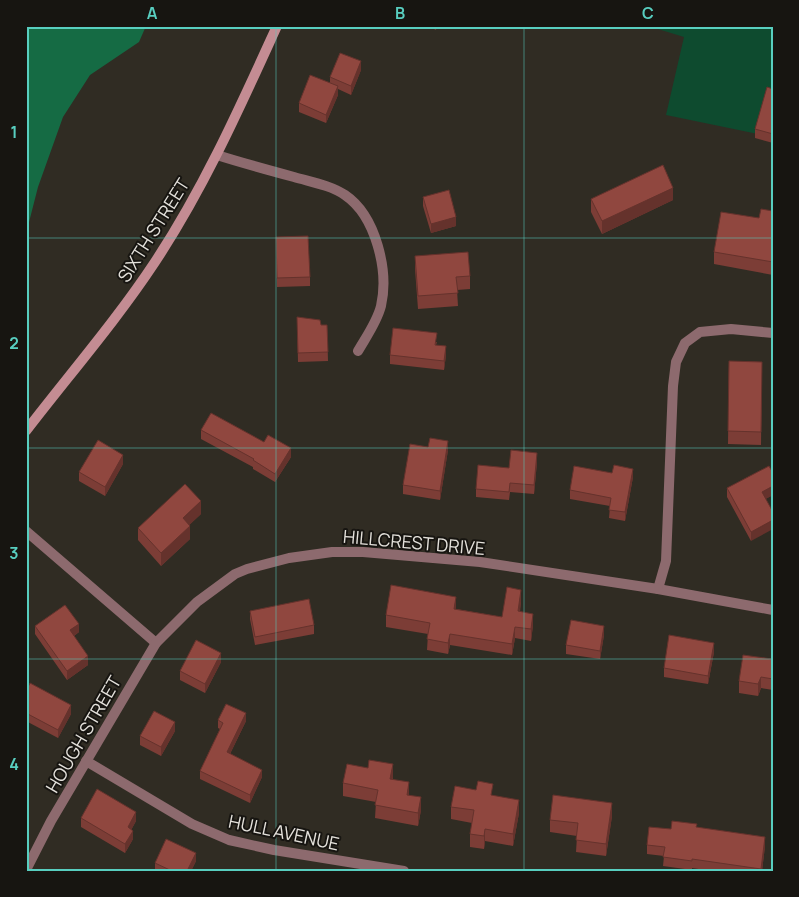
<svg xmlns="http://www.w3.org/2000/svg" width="799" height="897" font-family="Manrope,sans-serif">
<rect width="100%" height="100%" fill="#302c23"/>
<polygon fill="#0e4b2f" points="648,26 773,26 773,137 666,115 684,37"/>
<polygon fill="#156b44" points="26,26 146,26 139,42 90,75 63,117 38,187 26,234"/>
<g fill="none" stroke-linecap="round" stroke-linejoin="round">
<g stroke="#8d6a6e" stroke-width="10">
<path d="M217,155C242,163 268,170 294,177C311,182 330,185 345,195C376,216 389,271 381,306C377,322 366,337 358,351"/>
<polyline points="773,333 731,329 700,332 685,343 676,362 673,386 666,561 658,589 773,610"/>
<polyline points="26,531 156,643"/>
<polyline points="86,761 192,824 229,840 274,850 404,871"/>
<polyline points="26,870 51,821 156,643 197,602 235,574 247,569 289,558 332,552 363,552 480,562 658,589"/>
</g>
<path stroke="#c48c93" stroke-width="10" d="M26,431C69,375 116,321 155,262C204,188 240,107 277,26"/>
</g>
<g fill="#7c3d36">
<polygon points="428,26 437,26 436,30"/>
<polygon points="361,70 351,95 338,89 338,95 326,123 299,112 299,103 330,83 330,77"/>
<polygon points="773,89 773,143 755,138 755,129"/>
<polygon points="423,197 456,226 431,233 423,206"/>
<polygon points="591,199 673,200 602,234 591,212"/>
<polygon points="773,211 773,275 714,264 714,252 759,218"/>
<polygon points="276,246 310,277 310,286 277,287"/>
<polygon points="415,256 470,276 470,289 457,290 458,306 418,309 415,269"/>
<polygon points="297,317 321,325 327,325 328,361 298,362"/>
<polygon points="437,342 436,345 446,355 444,370 390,364 390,355"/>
<polygon points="729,361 762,362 761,445 728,444"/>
<polygon points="201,430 291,457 275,482 253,469 253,467 201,439"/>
<polygon points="448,450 440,500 403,494 403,485"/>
<polygon points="537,462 534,494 510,492 509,500 476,497 476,489 509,468"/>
<polygon points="123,464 105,496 79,481 79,472"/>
<polygon points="633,477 625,521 609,518 610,506 570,499 570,490"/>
<polygon points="727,488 773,495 765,499 751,541 727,497"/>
<polygon points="201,514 189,525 190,539 161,566 138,540 138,528"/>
<polygon points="521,601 520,612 533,625 531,641 515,638 512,655 450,645 448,654 427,650 428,634 386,627 386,615 456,609 502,617"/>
<polygon points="250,611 314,625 314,634 255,645 250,619"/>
<polygon points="35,626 79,632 74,636 88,665 67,680 35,634"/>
<polygon points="604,635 600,659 566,654 566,645"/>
<polygon points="714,652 708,684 664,677 664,668"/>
<polygon points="773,656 773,690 761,688 758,696 739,693 739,681 772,659"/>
<polygon points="221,662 205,693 180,680 180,671"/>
<polygon points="26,691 71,714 58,738 26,721"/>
<polygon points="218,720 246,721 230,754 262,777 250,803 200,779 200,771 220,729 218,728"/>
<polygon points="175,731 161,756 140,745 140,736"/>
<polygon points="393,777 393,779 409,795 421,810 418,826 375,818 376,802 343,796 343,783"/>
<polygon points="493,795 519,813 513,846 485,841 484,849 470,847 470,834 472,823 451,819 451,807"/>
<polygon points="612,816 606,856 576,852 577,836 550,832 550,820"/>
<polygon points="81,818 136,821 131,830 133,839 125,853 81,827"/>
<polygon points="697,827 765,846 762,871 712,871 692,868 692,870 663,866 664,856 647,854 647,845 671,829"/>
<polygon points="196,861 191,871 155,871 155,863"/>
</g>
<g fill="#65322c">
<polygon points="361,61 361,70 351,95 351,86"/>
<polygon points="338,86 338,95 326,123 326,115"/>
<polygon points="673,188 673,200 602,234 602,221"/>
<polygon points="456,217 456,226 431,233 431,224"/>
<polygon points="446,346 446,355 444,370 444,361"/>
<polygon points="448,441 448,450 440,500 440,491"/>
<polygon points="291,448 291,457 275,482 275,474"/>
<polygon points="537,453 537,462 534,494 534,485"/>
<polygon points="123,455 123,464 105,496 105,487"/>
<polygon points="633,469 633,477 625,521 625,512"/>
<polygon points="773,486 773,495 762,501 762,492"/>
<polygon points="201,501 201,514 183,531 183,518"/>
<polygon points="773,520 773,529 751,541 751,532"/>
<polygon points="190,526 190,539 161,566 161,553"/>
<polygon points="521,590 521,601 518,623 518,611"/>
<polygon points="456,597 456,608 454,620 454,609"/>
<polygon points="533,614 533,625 531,641 531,629"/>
<polygon points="79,624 79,632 70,639 70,630"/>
<polygon points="604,626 604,635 600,659 600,651"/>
<polygon points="515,627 515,638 512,655 512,644"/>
<polygon points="450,634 450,645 448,654 448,643"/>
<polygon points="714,643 714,652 708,684 708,676"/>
<polygon points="221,653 221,662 205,693 205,684"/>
<polygon points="88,656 88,665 67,680 67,671"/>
<polygon points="761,677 761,688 758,696 758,684"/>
<polygon points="71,705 71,714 58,738 58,730"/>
<polygon points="246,713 246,721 227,760 227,752"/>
<polygon points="175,722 175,731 161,756 161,747"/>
<polygon points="393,764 393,777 390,791 390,779"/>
<polygon points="262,770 262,777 250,803 250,795"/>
<polygon points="409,782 409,795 407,808 407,795"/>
<polygon points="421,797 421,810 418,826 418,813"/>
<polygon points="519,800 519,813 513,846 513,834"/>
<polygon points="612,803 612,816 606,856 606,844"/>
<polygon points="136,812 136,821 128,836 128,827"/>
<polygon points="485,829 485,841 484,849 484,836"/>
<polygon points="133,831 133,839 125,853 125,844"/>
<polygon points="765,837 765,846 762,871 761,871"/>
<polygon points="196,853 196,861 191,871 187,871"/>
</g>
<g fill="#90473f" stroke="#65322c">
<polygon points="340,53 361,61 351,86 330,77"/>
<polygon points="310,75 338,86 326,115 299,103"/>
<polygon points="767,87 773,89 773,134 755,129"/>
<polygon points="663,165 673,188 602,221 591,199"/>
<polygon points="449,190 456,217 431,224 423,197"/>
<polygon points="761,209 773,211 773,262 714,252 721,212 759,218"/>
<polygon points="308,236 310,277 277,278 276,237"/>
<polygon points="468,252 470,276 456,277 458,293 418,296 415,256"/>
<polygon points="297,317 320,320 321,325 327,325 328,352 298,353"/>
<polygon points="393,328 437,333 435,345 446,346 444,361 390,355"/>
<polygon points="729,361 762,362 761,432 728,431"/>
<polygon points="211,413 264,442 268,435 291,448 275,474 253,460 254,459 201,430"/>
<polygon points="430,438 448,441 440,491 403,485 410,444 428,447"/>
<polygon points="98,440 123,455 105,487 79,472"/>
<polygon points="511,450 537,453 534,485 510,483 509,492 476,489 478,465 509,468"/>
<polygon points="614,465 633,469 625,512 609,510 611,498 570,490 574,466 612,473"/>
<polygon points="769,466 773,473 773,486 762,492 773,512 773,520 751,532 727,488"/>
<polygon points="185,484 201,501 183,518 190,526 161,553 138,528"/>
<polygon points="391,585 456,597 454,609 502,617 507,587 521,590 518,611 533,614 531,629 515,627 512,644 450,634 448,643 427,639 430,623 386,615"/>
<polygon points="309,599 314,625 255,637 250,611"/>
<polygon points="65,605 79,624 70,630 88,656 67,671 35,626"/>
<polygon points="571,620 604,626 600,651 566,645"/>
<polygon points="669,635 714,643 708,676 664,668"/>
<polygon points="196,640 221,653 205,684 180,671"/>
<polygon points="743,655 772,659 773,656 773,679 761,677 758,684 739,681"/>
<polygon points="30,683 71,705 58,730 26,713 26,691"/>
<polygon points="226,704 246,713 227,752 262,770 250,795 200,771 223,723 218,720"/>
<polygon points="154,711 175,722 161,747 140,736"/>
<polygon points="369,760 393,764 390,779 409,782 407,795 421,797 418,813 375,805 378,790 343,783 347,764 368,768"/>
<polygon points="478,781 493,784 491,795 519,800 513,834 485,829 484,836 470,834 474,810 451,807 455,786 476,790"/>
<polygon points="97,789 136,812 128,827 133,831 125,844 81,818"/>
<polygon points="553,795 612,803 606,844 576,840 578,823 550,820"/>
<polygon points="672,821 697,824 696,827 765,837 761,869 692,859 692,861 663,857 665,847 647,845 649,827 671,829"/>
<polygon points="166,839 196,853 187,871 172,871 155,863"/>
</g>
<path fill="none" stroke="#58cec0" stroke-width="1" stroke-opacity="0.55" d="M276,26V871M524,26V871M26,238H773M26,448H773M26,659H773"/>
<g text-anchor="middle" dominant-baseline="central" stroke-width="4" stroke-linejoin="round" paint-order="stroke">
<g font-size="18" fill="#e5e2dc" stroke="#171511">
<text transform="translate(153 230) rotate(-58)">SIXTH STREET</text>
<text transform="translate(414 542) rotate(5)">HILLCREST DRIVE</text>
<text transform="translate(83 734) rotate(-60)">HOUGH STREET</text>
<text transform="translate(284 832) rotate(12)">HULL AVENUE</text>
</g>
</g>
<rect width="799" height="897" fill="none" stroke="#171511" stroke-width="55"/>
<rect x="28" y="28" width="744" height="842" fill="none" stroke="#58cec0" stroke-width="2"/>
<g font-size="16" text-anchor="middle" font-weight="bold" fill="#58cec0">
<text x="152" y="19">A</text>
<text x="400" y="19">B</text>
<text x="648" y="19">C</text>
<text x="14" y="138">1</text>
<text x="14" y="349">2</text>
<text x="14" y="559">3</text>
<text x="14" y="770">4</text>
</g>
</svg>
